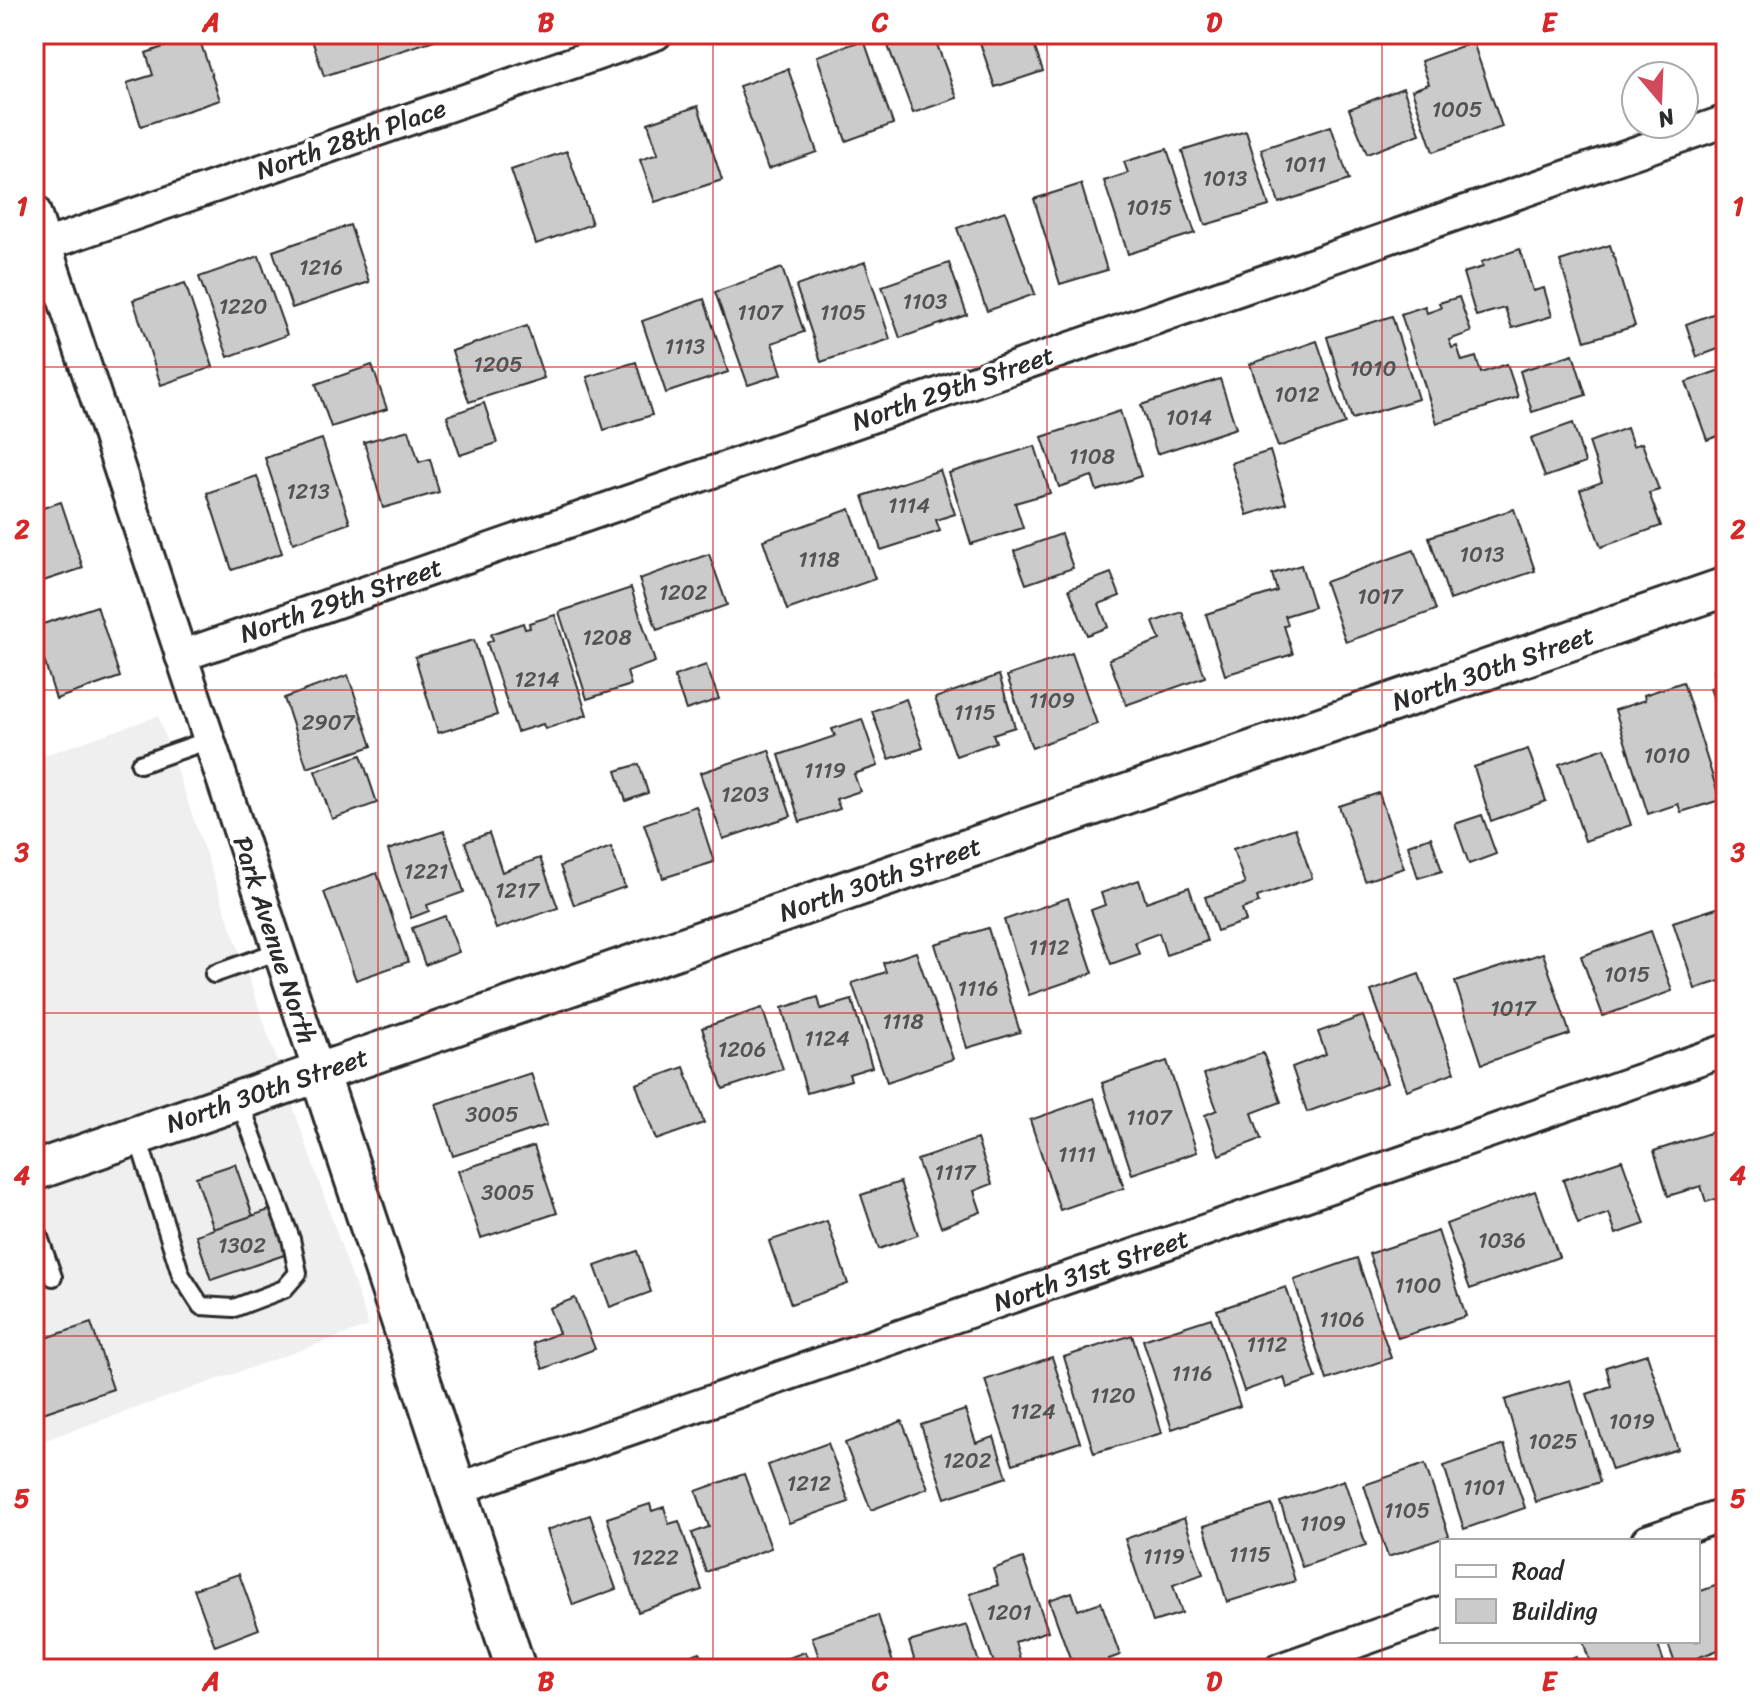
<svg xmlns="http://www.w3.org/2000/svg" width="1760" height="1703" font-family="Sriracha,sans-serif">
<rect width="100%" height="100%" fill="#fff"/>
<filter id="ink" filterUnits="userSpaceOnUse"><feTurbulence type="fractalNoise" baseFrequency=".0125" numOctaves="2"/><feDisplacementMap in="SourceGraphic" scale="16" xChannelSelector="R" yChannelSelector="G"/><feConvolveMatrix kernelMatrix="1 2 1 2 8 2 1 2 1" color-interpolation-filters="sRGB"/></filter>
<g filter="url(#ink)">
<polygon fill="#efefef" points="158,716 369,1326 34,1444 34,759"/>
<g fill="#cbcbcb" stroke="#2b2b2b" stroke-width="2">
<polygon points="310,34 432,34 434,40 324,76"/>
<polygon points="911,34 933,34 957,98 913,113 887,43"/>
<polygon points="977,34 1030,34 1043,71 995,87"/>
<polygon points="1054,34 1091,34 1058,45"/>
<polygon points="198,35 220,100 141,126 127,83 153,75 146,53"/>
<polygon points="864,40 893,124 846,141 817,56"/>
<polygon points="1473,42 1502,127 1433,152 1412,90 1429,84 1421,61"/>
<polygon points="788,69 817,152 768,169 739,86"/>
<polygon points="1403,88 1420,134 1367,154 1349,109"/>
<polygon points="698,106 722,180 655,202 640,160 658,154 648,123"/>
<polygon points="1331,126 1349,180 1279,203 1261,149"/>
<polygon points="1246,131 1269,206 1205,225 1182,151"/>
<polygon points="1167,149 1195,233 1128,254 1104,181 1128,173 1124,162"/>
<polygon points="567,151 592,224 536,244 511,170"/>
<polygon points="1081,184 1107,270 1060,284 1034,199"/>
<polygon points="1005,211 1035,294 987,311 957,228"/>
<polygon points="350,225 369,282 292,308 273,251"/>
<polygon points="1610,245 1635,326 1585,341 1560,261"/>
<polygon points="1520,249 1533,291 1544,288 1552,316 1512,328 1505,308 1476,316 1463,273 1483,267 1481,262"/>
<polygon points="259,256 287,335 228,357 199,277"/>
<polygon points="865,262 890,339 821,362 796,286"/>
<polygon points="949,263 967,315 900,338 882,286"/>
<polygon points="782,268 804,332 772,343 782,374 748,385 715,292"/>
<polygon points="185,283 213,367 161,385 133,300"/>
<polygon points="1459,297 1471,332 1449,340 1452,348 1457,346 1462,361 1476,357 1481,373 1507,364 1518,397 1437,423 1401,314 1425,306 1427,313 1441,308 1439,303"/>
<polygon points="704,299 728,372 666,393 642,321"/>
<polygon points="1726,309 1726,346 1697,357 1686,324"/>
<polygon points="1392,316 1418,399 1352,419 1327,337"/>
<polygon points="527,326 544,378 469,402 452,351"/>
<polygon points="1317,341 1345,424 1278,447 1250,364"/>
<polygon points="1573,354 1586,395 1532,412 1520,371"/>
<polygon points="636,362 652,415 604,430 587,377"/>
<polygon points="372,365 387,409 331,427 316,384"/>
<polygon points="1726,368 1726,433 1707,440 1686,382"/>
<polygon points="1220,379 1236,428 1157,454 1141,405"/>
<polygon points="484,403 497,443 460,455 447,416"/>
<polygon points="1120,411 1141,476 1097,491 1092,476 1059,487 1042,437"/>
<polygon points="1573,423 1585,463 1545,477 1531,438"/>
<polygon points="1627,428 1633,446 1642,443 1659,490 1649,493 1661,526 1601,547 1580,490 1602,482 1589,442"/>
<polygon points="409,430 419,462 430,459 439,492 383,508 364,442"/>
<polygon points="322,439 350,523 293,543 265,458"/>
<polygon points="1035,446 1050,493 1015,503 1023,528 971,544 949,473"/>
<polygon points="1270,451 1286,503 1247,515 1231,463"/>
<polygon points="940,470 955,514 936,520 940,531 881,550 863,496"/>
<polygon points="257,476 282,553 232,570 207,493"/>
<polygon points="61,502 83,568 34,584 34,511"/>
<polygon points="850,509 875,579 787,610 763,540"/>
<polygon points="1514,509 1535,571 1450,600 1429,537"/>
<polygon points="1061,534 1073,568 1026,584 1014,551"/>
<polygon points="1414,550 1436,610 1346,642 1325,582"/>
<polygon points="709,554 727,605 657,630 639,579"/>
<polygon points="1301,565 1314,607 1285,616 1288,625 1284,626 1293,654 1225,675 1206,614 1277,591 1272,574"/>
<polygon points="1111,573 1120,596 1099,604 1108,627 1087,635 1069,589"/>
<polygon points="631,588 655,662 627,672 631,685 587,699 559,612"/>
<polygon points="97,606 120,677 56,699 34,627"/>
<polygon points="1182,612 1205,677 1126,705 1109,659 1160,640 1153,622"/>
<polygon points="555,615 587,715 545,729 543,724 517,732 487,643 493,640 491,634 523,623 525,629 530,628 529,623"/>
<polygon points="474,640 497,715 438,733 415,657"/>
<polygon points="1072,653 1097,724 1032,748 1007,676"/>
<polygon points="706,665 719,699 686,710 674,676"/>
<polygon points="1726,666 1726,736 1710,688 1718,685 1713,670"/>
<polygon points="348,675 372,746 307,768 284,698"/>
<polygon points="999,675 1015,727 993,734 996,742 956,756 935,698"/>
<polygon points="1683,682 1720,800 1681,812 1678,804 1648,814 1615,710 1645,700 1644,695"/>
<polygon points="906,699 923,748 889,759 872,711"/>
<polygon points="862,719 878,766 854,774 860,791 836,799 840,809 800,822 779,755 835,736 832,729"/>
<polygon points="1605,748 1631,825 1585,841 1559,764"/>
<polygon points="1528,749 1546,801 1491,821 1474,767"/>
<polygon points="769,750 791,816 723,839 700,773"/>
<polygon points="361,755 377,803 332,819 315,771"/>
<polygon points="639,764 648,793 626,801 616,771"/>
<polygon points="1379,793 1404,868 1365,881 1339,806"/>
<polygon points="696,806 714,862 663,878 644,824"/>
<polygon points="1482,815 1496,854 1469,864 1455,824"/>
<polygon points="1295,828 1312,878 1257,897 1259,903 1242,909 1246,921 1217,931 1205,897 1245,884 1233,849"/>
<polygon points="444,831 464,892 427,905 429,911 411,918 388,850"/>
<polygon points="489,833 502,872 540,858 558,908 496,929 465,842"/>
<polygon points="1431,837 1442,871 1418,878 1408,845"/>
<polygon points="611,847 625,887 574,905 560,866"/>
<polygon points="377,873 408,962 356,980 324,892"/>
<polygon points="1139,880 1146,902 1189,887 1207,941 1166,955 1159,933 1135,942 1139,954 1111,964 1091,910 1105,905 1101,893"/>
<polygon points="1068,898 1093,973 1029,995 1004,920"/>
<polygon points="1726,905 1726,979 1695,989 1673,922"/>
<polygon points="445,916 459,952 425,965 412,928"/>
<polygon points="988,928 1020,1032 967,1048 935,944"/>
<polygon points="1651,931 1672,991 1603,1016 1581,956"/>
<polygon points="916,952 953,1059 887,1082 852,983 886,972 883,963"/>
<polygon points="1543,953 1570,1034 1482,1064 1455,982"/>
<polygon points="1419,974 1455,1072 1407,1090 1371,991"/>
<polygon points="818,997 821,1009 852,1000 872,1067 849,1074 851,1080 807,1093 782,1008"/>
<polygon points="762,1008 783,1069 723,1089 702,1028"/>
<polygon points="1363,1016 1387,1083 1307,1112 1292,1067 1326,1054 1318,1032"/>
<polygon points="1263,1053 1281,1102 1252,1113 1261,1139 1219,1155 1205,1115 1217,1110 1204,1074"/>
<polygon points="1167,1061 1197,1152 1132,1174 1102,1083"/>
<polygon points="684,1067 704,1123 656,1140 636,1084"/>
<polygon points="531,1073 547,1125 453,1156 436,1104"/>
<polygon points="1094,1098 1124,1188 1060,1210 1030,1120"/>
<polygon points="1725,1128 1726,1196 1706,1202 1701,1186 1668,1196 1654,1151"/>
<polygon points="977,1139 992,1184 974,1191 981,1212 941,1227 917,1160"/>
<polygon points="534,1146 557,1213 481,1238 458,1171"/>
<polygon points="1622,1160 1645,1224 1616,1234 1609,1213 1578,1224 1563,1180"/>
<polygon points="235,1164 253,1216 214,1229 196,1177"/>
<polygon points="900,1182 918,1235 879,1249 861,1195"/>
<polygon points="1535,1191 1559,1257 1470,1289 1446,1224"/>
<polygon points="272,1209 287,1254 211,1280 196,1235"/>
<polygon points="827,1221 848,1284 791,1304 769,1241"/>
<polygon points="1438,1231 1466,1316 1398,1338 1369,1254"/>
<polygon points="637,1251 651,1292 610,1307 595,1266"/>
<polygon points="1357,1258 1391,1358 1327,1380 1294,1280"/>
<polygon points="1286,1287 1316,1378 1287,1388 1284,1377 1244,1391 1217,1310"/>
<polygon points="575,1298 595,1349 543,1369 533,1343 559,1333 549,1308"/>
<polygon points="1211,1318 1240,1406 1172,1429 1143,1340"/>
<polygon points="91,1323 113,1389 34,1416 34,1342"/>
<polygon points="1132,1335 1162,1433 1094,1453 1064,1357"/>
<polygon points="1647,1354 1678,1449 1612,1470 1587,1394 1611,1386 1606,1367"/>
<polygon points="1052,1357 1080,1442 1013,1464 985,1380"/>
<polygon points="1570,1380 1600,1482 1536,1502 1505,1400"/>
<polygon points="965,1410 976,1443 994,1437 1007,1477 945,1498 921,1425"/>
<polygon points="902,1421 928,1488 871,1510 845,1443"/>
<polygon points="828,1443 849,1502 789,1523 768,1465"/>
<polygon points="1504,1445 1525,1508 1464,1529 1444,1466"/>
<polygon points="1425,1464 1449,1536 1388,1557 1364,1485"/>
<polygon points="744,1474 771,1548 706,1572 692,1533 709,1527 696,1491"/>
<polygon points="1344,1480 1366,1545 1302,1567 1280,1502"/>
<polygon points="650,1504 652,1511 664,1507 669,1524 679,1521 702,1590 638,1612 607,1518"/>
<polygon points="1272,1505 1295,1581 1227,1602 1204,1526"/>
<polygon points="590,1515 616,1589 573,1605 547,1530"/>
<polygon points="1184,1518 1203,1574 1173,1585 1182,1613 1153,1622 1125,1539"/>
<polygon points="1023,1558 1048,1631 1015,1642 1023,1669 996,1669 970,1594 998,1585 993,1569"/>
<polygon points="239,1574 259,1629 215,1646 194,1589"/>
<polygon points="1718,1585 1726,1606 1726,1647 1676,1666 1667,1641 1698,1641 1698,1592"/>
<polygon points="1072,1592 1078,1610 1101,1602 1120,1655 1109,1659 1110,1664 1096,1669 1092,1664 1074,1669 1049,1600"/>
<polygon points="878,1615 895,1669 823,1669 812,1637"/>
<polygon points="967,1625 981,1669 917,1669 909,1642"/>
<polygon points="1583,1641 1657,1641 1666,1669 1592,1669"/>
<polygon points="700,1652 707,1669 661,1669 660,1666"/>
<polygon points="805,1652 811,1669 757,1669"/>
<polygon points="1576,1657 1580,1669 1543,1669"/>
<polygon points="1534,1660 1538,1669 1518,1669 1518,1666"/>
</g>
<g fill="none" stroke-linecap="round" stroke-linejoin="round">
<defs>
<g id="service">
<polyline points="140,764 209,740"/>
<polyline points="214,974 279,951"/>
<polyline points="137,1135 181,1275 201,1306 234,1308 284,1289 298,1273 291,1239 239,1100"/>
<polyline points="34,1223 53,1277"/>
</g>
<g id="minor">
<polyline points="34,210 319,1072"/>
<polyline points="45,245 656,34"/>
<polyline points="181,656 1726,121"/>
<polyline points="457,1489 1726,1050"/>
<polyline points="1647,1541 1726,1514"/>
<polyline points="1280,1669 1442,1612"/>
</g>
<g id="tertiary">
<polyline points="319,1072 516,1669"/>
<polyline points="34,1171 1726,587"/>
</g>
</defs>
<use href="#service" stroke="#2b2b2b" stroke-width="22"/>
<use href="#minor" stroke="#2b2b2b" stroke-width="36"/>
<use href="#tertiary" stroke="#2b2b2b" stroke-width="44"/>
<use href="#service" stroke="#fff" stroke-width="16"/>
<use href="#minor" stroke="#fff" stroke-width="30"/>
<use href="#tertiary" stroke="#fff" stroke-width="38"/>
</g>
</g>
<path fill="none" stroke="#d62828" stroke-width="2" stroke-opacity="0.55" d="M378,34V1669M713,34V1669M1047,34V1669M1382,34V1669M34,367H1726M34,690H1726M34,1013H1726M34,1336H1726"/>
<g text-anchor="middle" dominant-baseline="central" stroke-width="7" stroke-linejoin="round" paint-order="stroke">
<g font-size="22" fill="#535353">
<text x="1457" y="109">1005</text>
<text x="1305" y="164">1011</text>
<text x="1225" y="178">1013</text>
<text x="1149" y="207">1015</text>
<text x="321" y="267">1216</text>
<text x="925" y="301">1103</text>
<text x="243" y="306">1220</text>
<text x="760" y="312">1107</text>
<text x="843" y="312">1105</text>
<text x="685" y="346">1113</text>
<text x="498" y="364">1205</text>
<text x="1373" y="368">1010</text>
<text x="1297" y="394">1012</text>
<text x="1189" y="417">1014</text>
<text x="1092" y="456">1108</text>
<text x="308" y="491">1213</text>
<text x="909" y="505">1114</text>
<text x="1482" y="554">1013</text>
<text x="819" y="559">1118</text>
<text x="683" y="592">1202</text>
<text x="1380" y="596">1017</text>
<text x="607" y="637">1208</text>
<text x="537" y="679">1214</text>
<text x="1052" y="700">1109</text>
<text x="975" y="712">1115</text>
<text x="328" y="722">2907</text>
<text x="1667" y="755">1010</text>
<text x="825" y="770">1119</text>
<text x="745" y="794">1203</text>
<text x="426" y="871">1221</text>
<text x="517" y="890">1217</text>
<text x="1049" y="947">1112</text>
<text x="1627" y="974">1015</text>
<text x="978" y="988">1116</text>
<text x="1513" y="1008">1017</text>
<text x="903" y="1021">1118</text>
<text x="827" y="1038">1124</text>
<text x="742" y="1049">1206</text>
<text x="492" y="1114">3005</text>
<text x="1149" y="1117">1107</text>
<text x="1077" y="1154">1111</text>
<text x="955" y="1172">1117</text>
<text x="508" y="1192">3005</text>
<text x="1502" y="1240">1036</text>
<text x="242" y="1245">1302</text>
<text x="1418" y="1285">1100</text>
<text x="1342" y="1319">1106</text>
<text x="1267" y="1344">1112</text>
<text x="1192" y="1373">1116</text>
<text x="1113" y="1395">1120</text>
<text x="1033" y="1411">1124</text>
<text x="1632" y="1421">1019</text>
<text x="1553" y="1441">1025</text>
<text x="967" y="1460">1202</text>
<text x="809" y="1483">1212</text>
<text x="1484" y="1487">1101</text>
<text x="1407" y="1510">1105</text>
<text x="1323" y="1523">1109</text>
<text x="1250" y="1554">1115</text>
<text x="1164" y="1556">1119</text>
<text x="655" y="1557">1222</text>
<text x="1009" y="1612">1201</text>
</g>
<g font-size="26" fill="#2b2b2b" stroke="#fff">
<text transform="translate(351 139) rotate(-19)">North 28th Place</text>
<text transform="translate(953 388) rotate(-19)">North 29th Street</text>
<text transform="translate(341 600) rotate(-19)">North 29th Street</text>
<text transform="translate(1493 668) rotate(-19)">North 30th Street</text>
<text transform="translate(880 879) rotate(-19)">North 30th Street</text>
<text transform="translate(275 940) rotate(72)">Park Avenue North</text>
<text transform="translate(267 1090) rotate(-19)">North 30th Street</text>
<text transform="translate(1091 1270) rotate(-19)">North 31st Street</text>
</g>
</g>
<rect width="1760" height="1703" fill="none" stroke="#fff" stroke-width="88"/>
<rect x="1440" y="1539" width="260" height="104" fill="#ffffff" stroke="#aaaaaa" stroke-width="2"/>
<rect x="1456" y="1565" width="40" height="12" fill="#ffffff" stroke="#aaaaaa" stroke-width="2"/>
<text x="1512" y="1579" font-size="24" fill="#2b2b2b">Road</text>
<rect x="1456" y="1599" width="40" height="24" fill="#cbcbcb" stroke="#aaaaaa" stroke-width="2"/>
<text x="1512" y="1619" font-size="24" fill="#2b2b2b">Building</text>
<g transform="translate(1660 100) rotate(161)"><circle r="38" fill="#ffffff" stroke="#aaaaaa" stroke-width="2"/>
<path d="M0-6L14 30L0 20L-14 30Z" fill="#d1495b"/>
<text y="-12" font-size="22" font-weight="bold" text-anchor="middle" fill="#2b2b2b">N</text>
</g>
<rect x="44" y="44" width="1672" height="1615" fill="none" stroke="#d62828" stroke-width="3"/>
<g font-size="26" text-anchor="middle" font-weight="bold" fill="#d62828">
<text x="211" y="31">A</text>
<text x="546" y="31">B</text>
<text x="880" y="31">C</text>
<text x="1214" y="31">D</text>
<text x="1549" y="31">E</text>
<text x="22" y="215">1</text>
<text x="1738" y="215">1</text>
<text x="22" y="538">2</text>
<text x="1738" y="538">2</text>
<text x="22" y="861">3</text>
<text x="1738" y="861">3</text>
<text x="22" y="1184">4</text>
<text x="1738" y="1184">4</text>
<text x="22" y="1507">5</text>
<text x="1738" y="1507">5</text>
<text x="211" y="1690">A</text>
<text x="546" y="1690">B</text>
<text x="880" y="1690">C</text>
<text x="1214" y="1690">D</text>
<text x="1549" y="1690">E</text>
</g>
</svg>
